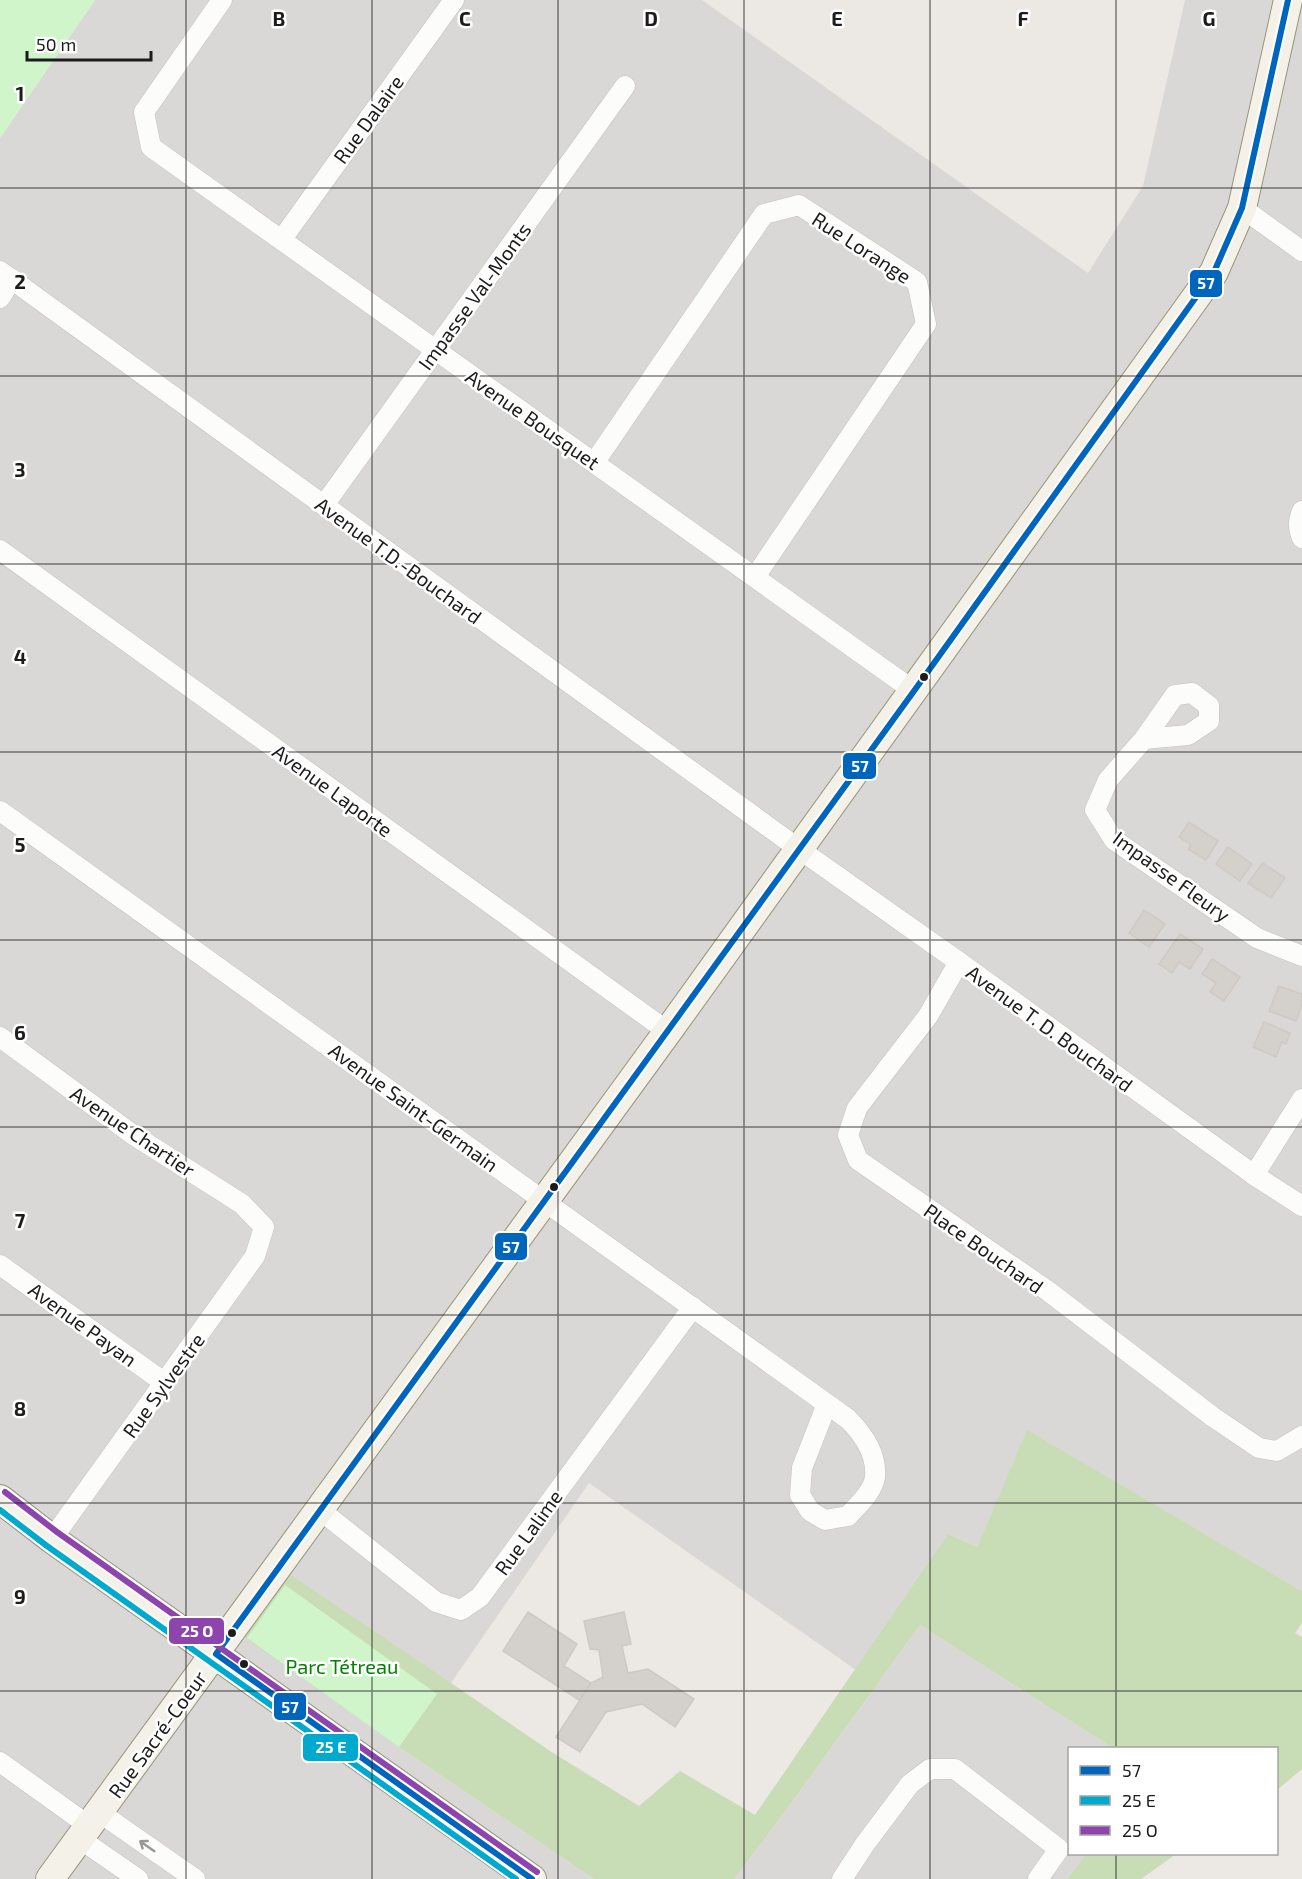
<svg xmlns="http://www.w3.org/2000/svg" width="1302" height="1879" font-family="'Exo 2',sans-serif">
<rect width="100%" height="100%" fill="#ece8e4"/>
<g fill="#dad8d6">
<polygon points="95,0 702,0 1088,273 1143,186 1185,0 1302,0 1302,1591 1027,1431 977,1547 948,1534 856,1670 589,1483 451,1683 282,1570 238,1632 399,1747 594,1879 0,1879 0,138"/>
<polygon points="920,1625 1113,1748 1070,1748 1070,1854 1086,1854 1067,1879 734,1879 770,1832"/>
</g>
<g fill="#c8dcb6">
<polygon points="1027,1430 1302,1591 1302,1623 1295,1633 1302,1637 1302,1769 1277,1790 1276,1748 1113,1748 920,1625 770,1832 734,1879 594,1879 399,1747 237,1632 282,1569 438,1674 550,1751 639,1806 680,1771 755,1815 948,1534 977,1547"/>
<polygon points="1086,1854 1176,1854 1141,1879 1067,1879"/>
</g>
<g fill="#d0f5cb">
<polygon points="0,0 95,0 0,138"/>
<polygon points="285,1585 437,1694 399,1747 247,1638"/>
</g>
<g fill="#d4d0cc" stroke="#cfc9c5" stroke-width="1.5">
<polygon points="1189,822 1218,841 1206,860 1188,849 1191,845 1179,837"/>
<polygon points="1228,847 1252,864 1240,881 1216,864"/>
<polygon points="1263,863 1285,878 1271,898 1248,883"/>
<polygon points="1144,910 1165,924 1149,947 1129,933"/>
<polygon points="1180,934 1203,949 1190,969 1179,962 1172,973 1159,964"/>
<polygon points="1212,959 1240,977 1224,1001 1210,992 1216,983 1202,974"/>
<polygon points="1279,986 1302,994 1302,1004 1296,1021 1269,1011"/>
<polygon points="1264,1022 1290,1033 1286,1044 1282,1042 1276,1057 1253,1047"/>
<polygon points="528,1612 577,1644 564,1666 591,1683 579,1700 503,1651"/>
<polygon points="624,1612 631,1644 622,1646 628,1673 648,1669 694,1699 675,1727 642,1704 606,1712 580,1752 556,1737 591,1683 603,1677 599,1650 590,1649 584,1621"/>
</g>
<g fill="none" stroke-linecap="round" stroke-linejoin="round">
<defs>
<g id="street">
<polyline points="222,0 144,112 151,147 914,691"/>
<polyline points="1242,208 1302,251"/>
<polyline points="282,239 454,0"/>
<polyline points="0,271 799,849 959,962 1254,1175 1302,1206"/>
<polyline points="0,298 12,279"/>
<polyline points="594,463 764,214 799,205 917,282 926,324 755,577"/>
<polyline points="324,505 625,86"/>
<path d="M1302,511C1298,521 1298,528 1302,538"/>
<polyline points="0,550 667,1031"/>
<polyline points="1144,739 1188,735 1209,721 1209,706 1192,693 1175,695 1144,739 1108,780 1095,810 1114,840 1257,938 1302,956"/>
<path d="M0,811L848,1419C863,1434 877,1455 875,1477C873,1492 857,1506 848,1516L825,1520L810,1511L800,1495L802,1468L827,1404"/>
<polyline points="959,962 928,1016 857,1108 848,1135 858,1160 1048,1291 1213,1417 1259,1448 1277,1451 1302,1436"/>
<polyline points="0,1037 132,1134 242,1204 264,1227 255,1256 52,1539"/>
<polyline points="1254,1175 1302,1099"/>
<polyline points="0,1265 165,1383"/>
<polyline points="320,1510 436,1602 461,1610 480,1597 693,1307"/>
<polyline points="0,1762 89,1826"/>
<polyline points="99,1812 195,1879"/>
<polyline points="80,1839 138,1879"/>
<polyline points="842,1879 865,1844 910,1784 930,1769 955,1769 1059,1849 1038,1879"/>
</g>
<g id="secondary">
<polyline points="0,1499 52,1539 532,1879"/>
<path d="M50,1879C442,1346 829,810 1214,272L1242,208L1288,0"/>
</g>
</defs>
<use href="#street" stroke="#c4c2c0" stroke-width="21"/>
<use href="#secondary" stroke="#96947c" stroke-width="30"/>
<use href="#street" stroke="#fcfcfb" stroke-width="20"/>
<use href="#secondary" stroke="#f4f2e8" stroke-width="28"/>
<defs>
<polyline id="bus-1" points="532,1879 216,1654 914,691 1214,272 1242,208 1288,0"/>
<polyline id="bus-2" points="0,1510 47,1546 516,1879"/>
<polyline id="bus-3" points="5,1492 57,1532 537,1872"/>
</defs>
<use href="#bus-1" stroke="#fff" stroke-width="10"/>
<use href="#bus-2" stroke="#fff" stroke-width="10"/>
<use href="#bus-3" stroke="#fff" stroke-width="10"/>
<use href="#bus-1" stroke="#0065bd" stroke-width="6"/>
<use href="#bus-2" stroke="#00a9ce" stroke-width="6"/>
<use href="#bus-3" stroke="#8e44ad" stroke-width="6"/>
</g>
<defs><path id="oneway-shaft" d="M-6 0H5M1.5-3L5.5 0L1.5 3" fill="none" stroke-width="1.6" stroke-linecap="round" stroke-linejoin="round" transform="scale(1.5)"/></defs>
<use stroke="#979797" href="#oneway-shaft" transform="translate(147 1846) rotate(-145)"/>
<path fill="none" stroke="#1c1c1c" stroke-width="1.5" stroke-opacity="0.55" d="M186,0V1879M372,0V1879M558,0V1879M744,0V1879M930,0V1879M1116,0V1748M0,188H1302M0,376H1302M0,564H1302M0,752H1302M0,940H1302M0,1127H1302M0,1315H1302M0,1503H1302M0,1691H1302M1116,1854V1879"/>
<g fill="#1c1c1c" stroke="#fff" stroke-width="2">
<circle cx="924" cy="677" r="5"/>
<circle cx="554" cy="1187" r="5"/>
<circle cx="232" cy="1633" r="5"/>
<circle cx="244" cy="1664" r="5"/>
</g>
<g text-anchor="middle" dominant-baseline="central" stroke-width="5" stroke-linejoin="round" paint-order="stroke">
<g font-size="20" fill="#1c1c1c" stroke="#fff">
<text transform="translate(368 119) rotate(-54)">Rue Dalaire</text>
<text transform="translate(862 247) rotate(33)">Rue Lorange</text>
<text transform="translate(474 296) rotate(-54)">Impasse Val-Monts</text>
<text transform="translate(533 419) rotate(35)">Avenue Bousquet</text>
<text transform="translate(399 560) rotate(36)">Avenue T.D.-Bouchard</text>
<text transform="translate(333 790) rotate(36)">Avenue Laporte</text>
<text transform="translate(1172 876) rotate(36)">Impasse Fleury</text>
<text transform="translate(1050 1028) rotate(36)">Avenue T. D. Bouchard</text>
<text transform="translate(414 1107) rotate(36)">Avenue Saint-Germain</text>
<text transform="translate(133 1131) rotate(34)">Avenue Chartier</text>
<text transform="translate(984 1248) rotate(35)">Place Bouchard</text>
<text transform="translate(83 1324) rotate(36)">Avenue Payan</text>
<text transform="translate(163 1385) rotate(-54)">Rue Sylvestre</text>
<text transform="translate(528 1532) rotate(-54)">Rue Lalime</text>
<text transform="translate(157 1734) rotate(-54)">Rue Sacré-Coeur</text>
</g>
<g font-size="20" fill="#038400" stroke="#fff">
<text x="342" y="1666">Parc Tétreau</text>
</g>
</g>
<g font-size="20" text-anchor="middle" font-weight="bold" fill="#1c1c1c" stroke="#fff" stroke-width="5" stroke-linejoin="round" paint-order="stroke">
<text x="279" y="26">B</text>
<text x="465" y="26">C</text>
<text x="651" y="26">D</text>
<text x="837" y="26">E</text>
<text x="1023" y="26">F</text>
<text x="1209" y="26">G</text>
<text x="20" y="101">1</text>
<text x="20" y="289">2</text>
<text x="20" y="477">3</text>
<text x="20" y="664">4</text>
<text x="20" y="852">5</text>
<text x="20" y="1040">6</text>
<text x="20" y="1228">7</text>
<text x="20" y="1416">8</text>
<text x="20" y="1604">9</text>
</g>
<g stroke="#fff" stroke-width="2">
<rect x="1189" y="269" width="34" height="29" rx="6" fill="#0065bd"/>
<rect x="842" y="752" width="35" height="28" rx="6" fill="#0065bd"/>
<rect x="494" y="1232" width="34" height="29" rx="6" fill="#0065bd"/>
<rect x="168" y="1617" width="57" height="28" rx="6" fill="#8e44ad"/>
<rect x="273" y="1692" width="34" height="29" rx="6" fill="#0065bd"/>
<rect x="302" y="1733" width="57" height="29" rx="6" fill="#00a9ce"/>
</g>
<g font-size="16" text-anchor="middle" font-weight="bold" fill="#fff">
<text x="1206" y="289">57</text>
<text x="860" y="772">57</text>
<text x="511" y="1253">57</text>
<text x="197" y="1637">25 O</text>
<text x="290" y="1713">57</text>
<text x="331" y="1753">25 E</text>
</g>
<rect x="1068" y="1747" width="210" height="108" fill="#ffffff" stroke="#a4a4a4" stroke-width="1.5"/>
<rect x="1080" y="1766" width="30" height="9" fill="#0065bd" stroke="#a4a4a4" stroke-width="1.5"/>
<text x="1122" y="1777" font-size="18" fill="#1c1c1c">57</text>
<rect x="1080" y="1796" width="30" height="9" fill="#00a9ce" stroke="#a4a4a4" stroke-width="1.5"/>
<text x="1122" y="1807" font-size="18" fill="#1c1c1c">25 E</text>
<rect x="1080" y="1826" width="30" height="9" fill="#8e44ad" stroke="#a4a4a4" stroke-width="1.5"/>
<text x="1122" y="1837" font-size="18" fill="#1c1c1c">25 O</text>
<path d="M27 51v9h124v-9" fill="none" stroke="#1c1c1c" stroke-width="3"/>
<text x="36" y="51" font-size="18" fill="#1c1c1c" stroke="#ffffff" stroke-width="4.5" paint-order="stroke">50 m</text>
</svg>
